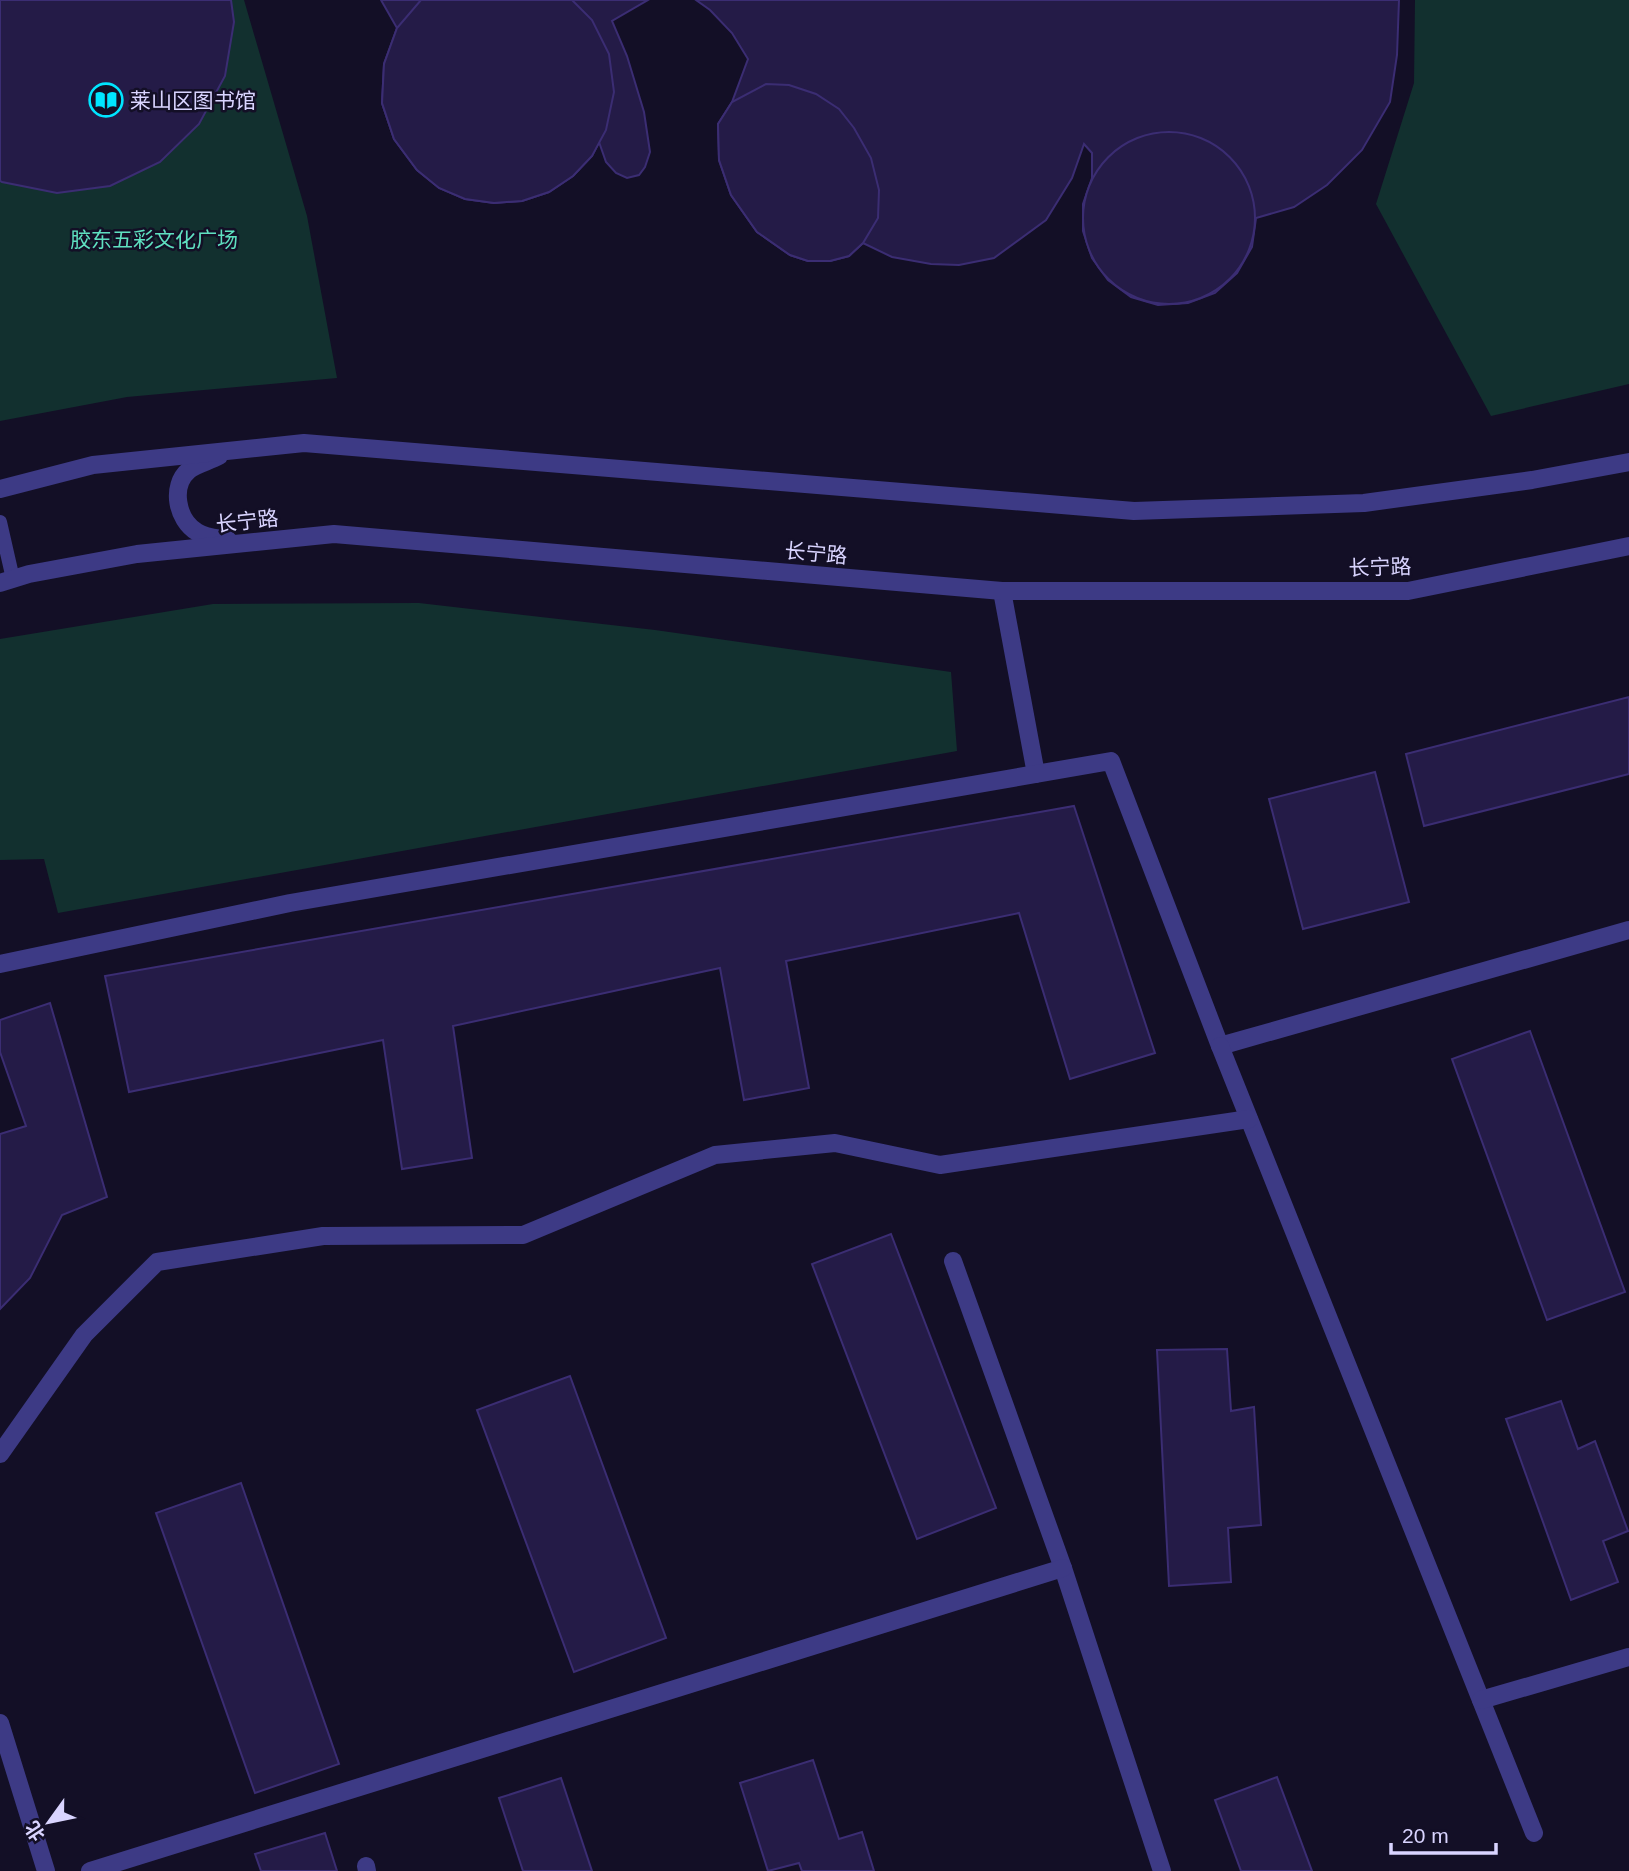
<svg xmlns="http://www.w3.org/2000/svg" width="1629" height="1871" font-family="Helvetica,'Noto Sans SC',sans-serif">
<rect width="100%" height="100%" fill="#130f26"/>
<g fill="#12302f">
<polygon points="0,0 244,0 307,216 337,378 127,397 0,421"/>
<polygon points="1415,0 1629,0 1629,384 1491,416 1376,204 1414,83"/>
<polygon points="419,603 655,630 951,672 957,751 58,913 44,859 0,860 0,639 213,604"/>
</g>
<g fill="#241b47" stroke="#3b2d73" stroke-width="2">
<polygon points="0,0 231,0 234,22 225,76 199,124 160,162 110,186 57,193 2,182 0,181"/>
<polygon points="381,0 648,0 612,21 627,56 644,112 650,152 645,167 639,175 627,178 616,173 606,162 599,142 592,156 573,176 549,192 522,201 494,203 465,199 439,188 417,170 394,139 382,103 384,64 397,28"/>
<polygon points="421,0 572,0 592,20 609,54 614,92 606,130 592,156 573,176 549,192 522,201 494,203 465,199 439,188 417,170 394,139 382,103 384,64 397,28"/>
<polygon points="696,0 1399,0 1397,55 1390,102 1362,150 1327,185 1294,207 1256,218 1252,247 1237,273 1215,293 1188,303 1158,305 1131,297 1108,280 1092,258 1083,231 1083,204 1092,178 1092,153 1084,144 1072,178 1046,220 994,258 959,265 931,264 892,257 863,243 849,256 830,261 808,261 790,255 757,232 731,195 719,160 718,124 732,102 748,59 732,33 710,10"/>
<polygon points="766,84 789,85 816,94 839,109 854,128 871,158 879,190 878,218 863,243 849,256 830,261 808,261 790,255 757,232 731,195 719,160 718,124 732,102"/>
<circle cx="1169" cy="218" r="86"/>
<polygon points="1629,697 1629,774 1424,826 1406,754"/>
<polygon points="1375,772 1409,902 1303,929 1269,799"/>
<polygon points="1074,806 1155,1053 1070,1079 1019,913 786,961 809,1088 744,1100 720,968 453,1026 472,1158 402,1169 383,1040 129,1092 105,976"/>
<polygon points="50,1003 107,1197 62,1215 30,1278 0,1309 0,1134 26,1126 0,1052 0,1020"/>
<polygon points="1530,1031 1625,1292 1547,1320 1452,1059"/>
<polygon points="891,1234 996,1508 917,1539 812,1264"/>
<polygon points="1227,1349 1231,1411 1254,1407 1261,1525 1228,1528 1231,1582 1169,1586 1157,1350"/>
<polygon points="570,1376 666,1638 574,1672 477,1410"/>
<polygon points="1561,1401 1578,1449 1595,1441 1628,1531 1603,1541 1618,1582 1571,1600 1506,1419"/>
<polygon points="241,1483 339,1764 255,1793 156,1513"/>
<polygon points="813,1760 839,1839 862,1832 874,1871 802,1871 799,1863 768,1871 740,1783"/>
<polygon points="1277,1777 1312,1871 1241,1871 1215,1800"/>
<polygon points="561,1778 592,1871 523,1871 499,1798"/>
<polygon points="325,1833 337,1871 261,1871 255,1854"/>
</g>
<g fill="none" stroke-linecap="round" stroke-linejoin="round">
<polyline stroke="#3d3a85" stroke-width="14" points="0,522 13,579"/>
<g stroke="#3d3a85" stroke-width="18">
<polyline points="1002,591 1036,774"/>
<polyline points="0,964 290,903 1111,761 1220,1046 1629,930"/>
<polyline points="1220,1046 1534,1833"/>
<polyline points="953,1261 1063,1568 1162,1871"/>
<polyline points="0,1454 84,1335 157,1262 323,1236 523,1235 715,1155 835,1143 940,1165 1249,1119"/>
<polyline points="1481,1700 1629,1657"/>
<polyline points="0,1723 46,1871"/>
<polyline points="366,1866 367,1871"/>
<polyline points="90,1871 1063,1568"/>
</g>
<g stroke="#3d3a85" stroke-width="18">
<path d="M219,456C210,461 197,464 189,470C170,486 177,520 197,532C206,538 218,538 228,540"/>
<polyline points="0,489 93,465 304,443 1134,511 1364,503 1532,480 1629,462"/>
<polyline points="0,583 29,574 137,554 334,534 1002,591 1408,591 1629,546"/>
</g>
</g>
<defs>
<symbol id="library-ring" viewBox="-11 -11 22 22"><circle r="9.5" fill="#130f26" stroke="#00e5ff" stroke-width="1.5"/><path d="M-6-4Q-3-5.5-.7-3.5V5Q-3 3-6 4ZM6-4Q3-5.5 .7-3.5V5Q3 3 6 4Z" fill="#00e5ff"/></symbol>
</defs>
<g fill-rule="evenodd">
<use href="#library-ring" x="87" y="81" width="38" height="38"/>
</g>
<g text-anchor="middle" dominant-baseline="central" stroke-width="5" stroke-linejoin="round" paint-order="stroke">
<g font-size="21" fill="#d9d4ff" stroke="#130f26" text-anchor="start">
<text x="130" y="100">莱山区图书馆</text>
</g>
<g font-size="21" fill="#5fe0c0" stroke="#130f26">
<text x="154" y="239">胶东五彩文化广场</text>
</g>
<g font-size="21" fill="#d9d4ff" stroke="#130f26">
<text transform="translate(247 521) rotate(-6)">长宁路</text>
<text transform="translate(816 553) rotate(5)">长宁路</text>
<text transform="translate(1380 567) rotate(-2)">长宁路</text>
</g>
</g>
<g transform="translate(49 1822) rotate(237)" stroke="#130f26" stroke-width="5" paint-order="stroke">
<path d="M0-5L12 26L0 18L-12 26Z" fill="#d9d4ff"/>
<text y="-10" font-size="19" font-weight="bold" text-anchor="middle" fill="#d9d4ff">北</text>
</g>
<path d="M1391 1843v10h105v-10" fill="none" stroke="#d9d4ff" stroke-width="3.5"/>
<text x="1402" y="1843" font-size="21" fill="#d9d4ff" stroke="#130f26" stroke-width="5" paint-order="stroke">20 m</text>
</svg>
